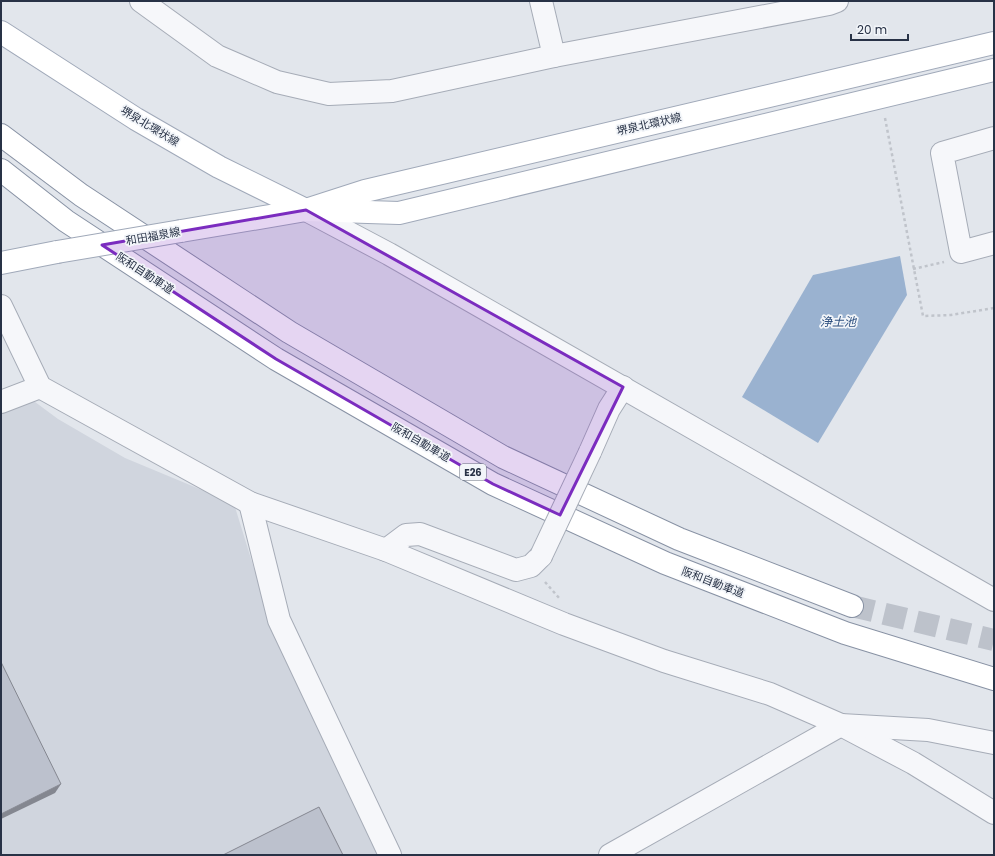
<svg xmlns="http://www.w3.org/2000/svg" width="995" height="856" font-family="Poppins,'Noto Sans JP',sans-serif">
<rect width="100%" height="100%" fill="#e2e6ec"/>
<polygon fill="#d0d5de" points="31,399 58,419 125,458 226,500 235,507 273,630 381,855 1,855 1,407"/>
<polygon fill="#9ab2d0" points="900,256 907,295 818,443 742,397 813,275"/>
<g fill="none" stroke-linecap="round" stroke-linejoin="round">
<polyline stroke="#bdc2cb" stroke-width="22" stroke-dasharray="22 11" stroke-linecap="butt" points="852,606 994,640"/>
<defs>
<g id="minor">
<polyline points="141,1 217,56 277,82 329,94 392,91 554,56 829,4 837,1"/>
<polyline points="541,1 554,56"/>
<polyline points="994,138 942,153 961,252 994,243"/>
<polyline points="306,210 389,254 994,600"/>
<polyline points="1,306 40,387 250,503 386,550 564,624 664,661 770,694 841,725 913,763 994,813"/>
<polyline points="1,402 40,387"/>
<polyline points="590,452 609,409 623,387"/>
<polyline points="250,503 279,620 390,855"/>
<polyline points="386,550 406,535 420,534 516,570 531,566 541,556"/>
<polyline points="610,855 841,725 928,730 994,743"/>
</g>
<g id="major">
<polyline points="1,32 136,119 219,167 306,210 399,213 994,70"/>
<polyline points="181,231 306,210 365,191 994,43"/>
<polyline points="1,263 57,252"/>
</g>
<g id="highway">
<polyline points="1,135 81,195 289,332 503,457 679,539 852,606"/>
<polyline points="1,170 66,221 276,359 493,484 665,563 845,633 994,679"/>
</g>
</defs>
<use href="#minor" stroke="#a6acb7" stroke-width="24"/>
<use href="#major" stroke="#a0a9b9" stroke-width="24"/>
<use href="#highway" stroke="#8892a4" stroke-width="24"/>
<g stroke="#c0c4cb" stroke-width="2.5" stroke-dasharray="3 3" stroke-linecap="butt">
<polyline points="885,118 923,316 951,315 994,308"/>
<polyline points="913,269 944,262"/>
<polyline points="545,582 560,599"/>
</g>
<use href="#minor" stroke="#f6f7fa" stroke-width="22"/>
<use href="#major" stroke="#fff" stroke-width="22"/>
<use href="#highway" stroke="#fff" stroke-width="22"/>
<defs>
<polyline id="minor-bridge" points="541,556 590,452"/>
<polyline id="major-bridge" points="57,252 181,231"/>
</defs>
<use href="#minor-bridge" stroke="#a6acb7" stroke-width="24" stroke-linecap="butt"/>
<use href="#major-bridge" stroke="#a0a9b9" stroke-width="24" stroke-linecap="butt"/>
<use href="#minor-bridge" stroke="#f6f7fa" stroke-width="22"/>
<use href="#major-bridge" stroke="#fff" stroke-width="22"/>
</g>
<polygon fill="#848790" points="61,784 55,793 1,819 1,814"/>
<g fill="#bcc1cd" stroke="#848790">
<polygon points="1,662 61,784 1,814"/>
<polygon points="319,807 343,855 223,855"/>
</g>
<path fill="#7b2cbf" fill-opacity="0.2" stroke="#7b2cbf" stroke-width="3" stroke-linejoin="round" d="M306,210L623,387L560,515L493,484L276,359L102,245Z"/>
<g text-anchor="middle" dominant-baseline="central" stroke-width="3.5" stroke-linejoin="round" paint-order="stroke">
<rect fill="#f2f5f9" stroke="#656c7c" stroke-width="1" x="460" y="464" width="26" height="16" rx="3"/>
<g font-size="10" font-weight="bold" fill="#283246">
<text x="473" y="472">E26</text>
</g>
<g font-size="11" fill="#283246" stroke="#f2f5f9">
<text transform="translate(649 124) rotate(-13)">堺泉北環状線</text>
<text transform="translate(150 126) rotate(31)">堺泉北環状線</text>
<text transform="translate(153 236) rotate(-10)">和田福泉線</text>
<text transform="translate(145 273) rotate(33)">阪和自動車道</text>
<text transform="translate(421 442) rotate(30)">阪和自動車道</text>
<text transform="translate(713 582) rotate(21)">阪和自動車道</text>
</g>
<g font-size="12" font-style="italic" fill="#2d4f7f" stroke="#f2f5f9">
<text x="838" y="321">浄土池</text>
</g>
</g>
<rect width="995" height="856" fill="none" stroke="#283246" stroke-width="4"/>
<path d="M851 34v6h57v-6" fill="none" stroke="#283246" stroke-width="2"/>
<text x="857" y="34" font-size="12" fill="#283246" stroke="#f2f5f9" stroke-width="3" paint-order="stroke">20 m</text>
</svg>
